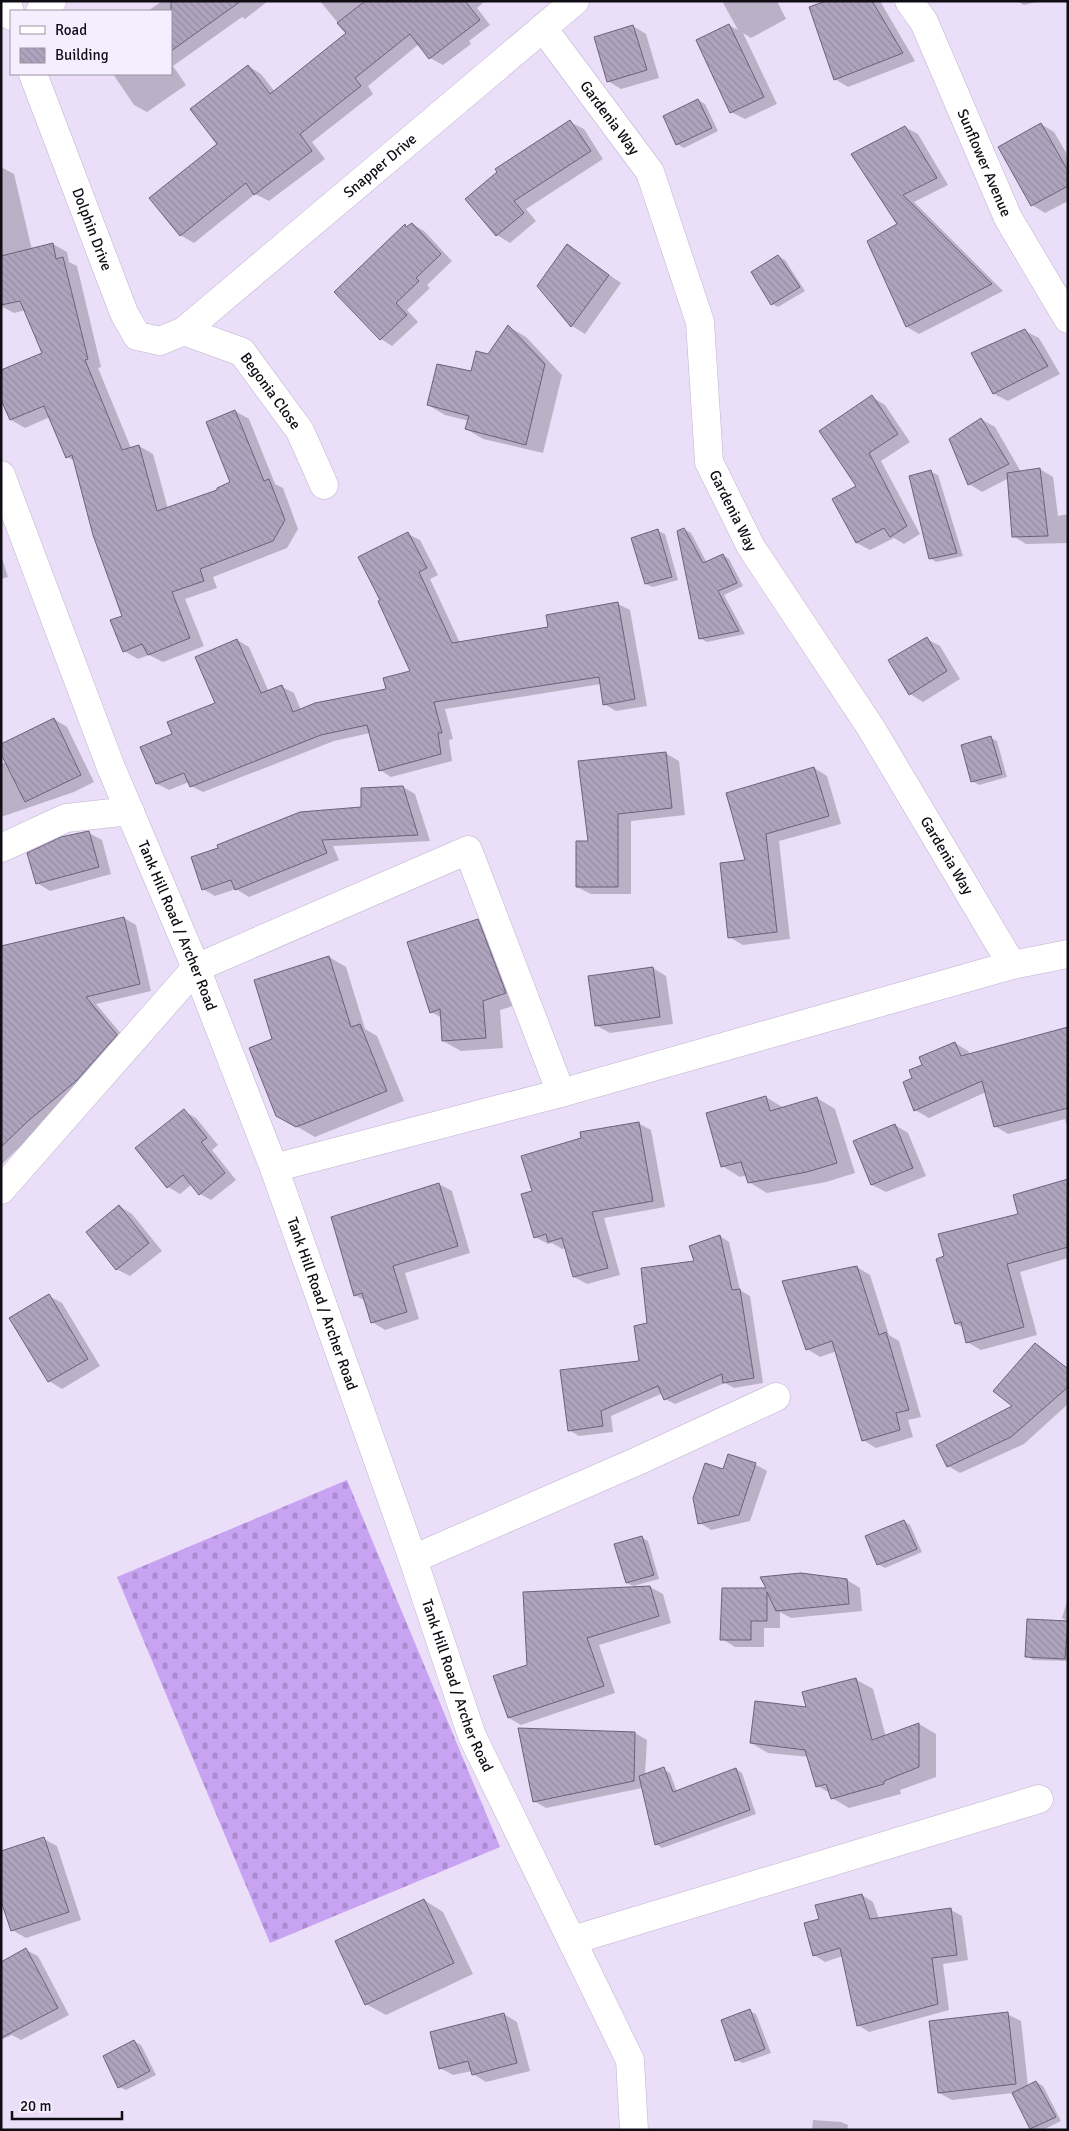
<svg xmlns="http://www.w3.org/2000/svg" width="1069" height="2131" font-family="Signika,sans-serif">
<defs>
<pattern id="cemetery-stones" width="16" height="16" patternUnits="userSpaceOnUse" patternTransform="scale(1.25)"><rect width="16" height="16" fill="#c8a3f2"/><path d="M2 7V4a2 2 0 0 1 4 0v3zM10 15v-3a2 2 0 0 1 4 0v3z" fill="#ab8bcf"/></pattern>
<pattern id="building-back-hatch" width="6" height="6" patternUnits="userSpaceOnUse" patternTransform="scale(1.25)"><rect width="6" height="6" fill="#afa4be"/><path d="M-1 5l2 2M0 0l6 6M5-1l2 2" fill="none" stroke="#968ca2"/></pattern>
</defs>
<rect width="100%" height="100%" fill="#eadef9"/>
<polygon fill="url(#cemetery-stones)" points="347,1480 500,1847 270,1943 117,1577"/>
<g fill="#0003">
<polygon points="162,1 268,1 245,19 242,17 173,66 186,85 147,112 134,105 113,74 171,74 171,11 148,11"/>
<polygon points="320,1 485,1 477,8 490,25 469,41 471,44 443,65 430,58 419,44 368,86 373,94 312,142 325,159 269,201 255,194 194,243 180,235 218,145 248,66 261,74 275,92 347,34"/>
<polygon points="722,1 777,1 786,19 751,38 743,33 777,104 745,119 731,112 729,25 738,30"/>
<polygon points="830,1 880,1 915,61 848,87 835,79"/>
<polygon points="1017,1 1040,1 1024,5"/>
<polygon points="633,26 646,34 659,78 621,89 608,81"/>
<polygon points="698,100 705,104 718,131 684,148 677,144"/>
<polygon points="570,122 584,129 603,159 526,209 536,221 510,243 497,235 467,199"/>
<polygon points="1041,124 1054,132 1068,156 1068,201 1045,213 1032,205"/>
<polygon points="905,127 918,134 948,185 914,202 1003,291 919,334 907,327 868,242 899,225"/>
<polygon points="1,167 14,174 32,250 53,244 67,252 69,262 77,266 101,367 98,368 131,448 139,446 153,454 168,509 219,490 232,483 235,411 249,419 275,484 283,488 298,529 287,548 213,577 217,588 185,599 204,646 163,662 149,655 138,659 124,651 123,616 75,461 67,457 50,417 25,428 11,420 44,354 26,310 14,313 1,306"/>
<polygon points="412,224 424,231 452,261 427,285 430,288 407,310 418,322 392,346 381,339 335,292 405,226 407,227"/>
<polygon points="568,246 621,283 585,334 572,326 539,286"/>
<polygon points="778,256 785,260 805,291 778,307 772,304"/>
<polygon points="509,327 526,337 562,375 543,453 483,439 466,429 469,421 445,415 428,405 472,373 488,355"/>
<polygon points="1025,331 1039,338 1060,374 1008,401 994,394 973,353"/>
<polygon points="872,397 885,405 910,442 881,461 920,534 904,544 894,538 870,550 857,543 858,486"/>
<polygon points="981,419 995,427 1021,472 1040,469 1053,477 1058,516 1068,514 1068,543 1026,544 1013,536 1009,478 982,492 969,484"/>
<polygon points="931,472 938,475 963,556 936,562 930,558"/>
<polygon points="684,529 691,533 707,563 723,555 729,559 743,586 724,595 745,634 707,642 700,638"/>
<polygon points="658,531 665,534 678,580 653,587 646,584"/>
<polygon points="408,534 420,540 438,575 430,579 460,643 550,628 618,604 630,610 647,706 616,711 604,704 601,684 445,709 453,739 449,740 452,761 391,777 380,770 370,733 334,741 203,792 191,786 189,782 169,790 157,784 174,735 217,704 237,640 249,647 269,692 282,687 294,693 301,710 387,690 412,671"/>
<polygon points="1,555 8,577 1,579"/>
<polygon points="927,639 940,646 960,679 923,702 910,694"/>
<polygon points="54,719 67,727 94,782 74,792 1,817 1,764 6,762"/>
<polygon points="991,738 997,741 1007,777 979,785 972,781"/>
<polygon points="665,753 679,761 685,815 631,821 631,894 591,894 577,887 590,842"/>
<polygon points="814,768 827,776 841,824 779,841 790,939 743,945 729,937 746,861 727,794"/>
<polygon points="403,787 415,794 430,841 333,846 339,860 249,897 236,889 215,896 203,889"/>
<polygon points="89,833 102,840 111,874 50,891 37,883"/>
<polygon points="124,918 136,925 151,991 96,1004 128,1042 1,1165 1,1044"/>
<polygon points="477,920 495,930 523,1003 500,1010 503,1048 461,1051 443,1041 442,1018 431,1012"/>
<polygon points="329,957 346,967 365,1029 377,1036 404,1101 315,1137 277,1115 274,1039"/>
<polygon points="653,968 666,976 673,1024 610,1033 597,1026"/>
<polygon points="1068,1028 1068,1130 1065,1119 1008,1134 995,1126 986,1092 929,1118 915,1110 914,1078 923,1066 955,1043 968,1051 970,1054"/>
<polygon points="766,1097 784,1108 817,1098 835,1109 855,1173 826,1182 767,1193 749,1182 747,1175 740,1177 722,1166"/>
<polygon points="184,1111 196,1118 218,1145 212,1150 236,1180 211,1200 200,1194 192,1184 180,1194 168,1187"/>
<polygon points="638,1123 651,1130 665,1207 604,1218 620,1275 587,1284 574,1277 566,1248 562,1249 552,1243 548,1244 535,1237"/>
<polygon points="895,1125 908,1133 926,1176 886,1192 872,1185"/>
<polygon points="1068,1181 1068,1258 1020,1272 1037,1335 981,1350 967,1342 964,1328 956,1324 1020,1215"/>
<polygon points="439,1184 452,1191 470,1253 405,1273 419,1319 385,1330 372,1322 365,1301 355,1295"/>
<polygon points="119,1206 132,1214 162,1251 130,1276 116,1269"/>
<polygon points="720,1236 729,1242 740,1290 750,1296 763,1383 734,1388 725,1383 675,1404 665,1399 663,1393 611,1416 613,1432 579,1436 569,1430 640,1362 648,1325 695,1262"/>
<polygon points="857,1267 870,1275 889,1335 899,1341 921,1417 908,1420 913,1437 876,1448 863,1440 837,1351 820,1357 807,1349"/>
<polygon points="49,1296 62,1303 100,1366 62,1389 49,1381 11,1318"/>
<polygon points="1036,1345 1068,1368 1068,1404 1024,1444 960,1473 948,1466 1014,1406"/>
<polygon points="729,1456 756,1465 767,1471 750,1521 711,1530 700,1523"/>
<polygon points="904,1521 910,1525 922,1552 885,1568 878,1564"/>
<polygon points="641,1537 648,1541 659,1579 633,1586 627,1583"/>
<polygon points="847,1580 860,1588 862,1611 791,1618 780,1612 780,1628 764,1628 764,1647 735,1647 722,1639 768,1590"/>
<polygon points="650,1587 663,1594 671,1623 599,1645 615,1693 521,1725 509,1718 529,1665"/>
<polygon points="1068,1598 1068,1621 1062,1618"/>
<polygon points="1068,1622 1068,1661 1033,1660 1027,1656"/>
<polygon points="855,1679 873,1689 886,1737 919,1724 936,1734 936,1777 900,1790 901,1794 849,1808 832,1798 830,1793 817,1786 809,1757 768,1753 751,1743"/>
<polygon points="635,1733 647,1740 645,1775 663,1769 670,1773 677,1792 736,1769 742,1773 756,1814 662,1848 656,1844 642,1788 546,1808 534,1801"/>
<polygon points="44,1839 57,1846 81,1920 26,1938 12,1930"/>
<polygon points="862,1895 873,1902 879,1919 951,1910 962,1916 968,1960 943,1964 949,2010 869,2032 858,2025 843,1956 825,1962 814,1955 820,1920"/>
<polygon points="424,1900 443,1912 473,1974 386,2015 366,2004"/>
<polygon points="26,1950 38,1956 69,2015 21,2040 12,2035 1,2040 1,1963"/>
<polygon points="750,2011 756,2014 771,2053 743,2063 736,2060"/>
<polygon points="504,2014 517,2022 530,2071 486,2082 473,2074 472,2071 453,2075 440,2068"/>
<polygon points="1007,2014 1021,2021 1028,2086 1036,2082 1043,2086 1061,2121 1043,2130 1031,2129 1013,2093 952,2100 939,2093"/>
<polygon points="134,2041 141,2045 156,2075 126,2090 119,2087"/>
<polygon points="813,2120 841,2122 848,2125 847,2130 812,2130"/>
</g>
<g fill="url(#building-back-hatch)" stroke="#6c6279">
<polygon points="171,1 241,1 171,51"/>
<polygon points="365,1 465,1 480,20 429,59 410,34 355,78 361,86 300,134 312,151 254,195 246,183 180,236 149,198 217,144 190,109 248,65 270,94 346,33 337,23"/>
<polygon points="826,1 872,1 903,53 834,80 809,7"/>
<polygon points="729,24 764,97 730,113 696,40"/>
<polygon points="633,25 647,70 607,82 594,37"/>
<polygon points="698,99 712,128 676,145 663,116"/>
<polygon points="570,120 591,151 514,201 524,213 496,236 465,199 497,172 495,169"/>
<polygon points="1041,123 1068,171 1068,186 1031,206 998,147"/>
<polygon points="905,126 937,178 903,195 992,284 906,327 867,241 897,224 851,154"/>
<polygon points="412,223 441,254 416,278 419,281 396,303 407,315 380,340 334,292 405,224 406,227"/>
<polygon points="53,243 56,259 63,257 88,359 85,360 122,450 139,445 157,511 217,490 217,488 230,482 206,422 235,410 264,481 269,479 285,520 273,541 200,569 204,581 172,592 190,638 148,655 142,644 123,652 110,620 122,616 93,535 72,455 66,458 44,406 10,420 1,400 1,370 42,353 20,301 1,305 1,256"/>
<polygon points="567,244 609,275 571,327 537,286"/>
<polygon points="778,255 800,287 771,305 751,272"/>
<polygon points="508,325 545,364 526,445 465,429 469,416 427,405 437,364 471,371 476,351 488,354"/>
<polygon points="1025,329 1048,366 993,394 971,353"/>
<polygon points="872,395 898,434 869,453 907,526 890,537 884,528 856,543 832,499 856,486 819,431"/>
<polygon points="981,418 1009,464 968,485 949,439"/>
<polygon points="1040,468 1048,536 1012,537 1007,473"/>
<polygon points="931,470 957,553 929,559 909,476"/>
<polygon points="684,528 703,563 723,554 737,583 718,591 739,631 699,639 677,531"/>
<polygon points="658,529 672,577 645,584 631,538"/>
<polygon points="408,532 427,568 419,572 452,643 548,627 546,615 618,602 635,699 603,705 599,677 434,702 442,733 438,733 441,754 379,771 367,725 321,735 190,787 184,773 156,784 140,747 172,734 167,722 215,703 195,657 237,639 261,693 282,685 293,712 315,703 386,689 383,678 410,671 378,601 380,600 358,557"/>
<polygon points="927,637 947,671 909,695 888,660"/>
<polygon points="54,718 81,775 25,802 1,754 1,744"/>
<polygon points="991,736 1002,774 971,782 961,745"/>
<polygon points="666,752 672,808 618,814 618,887 576,887 576,841 588,841 578,761"/>
<polygon points="814,767 829,816 766,834 777,932 728,938 720,863 745,860 726,793"/>
<polygon points="403,786 418,835 322,840 327,853 235,890 231,880 202,890 191,857 218,848 217,845 300,812 361,807 361,788"/>
<polygon points="89,831 99,867 36,884 27,853 61,837"/>
<polygon points="124,917 140,984 86,997 117,1035 76,1081 28,1121 1,1147 1,946"/>
<polygon points="478,919 506,993 483,1001 486,1038 442,1041 440,1009 430,1013 407,942"/>
<polygon points="329,956 351,1027 360,1024 387,1091 296,1127 276,1116 249,1048 272,1039 254,980"/>
<polygon points="653,967 660,1017 595,1026 588,976"/>
<polygon points="1068,1027 1068,1108 994,1127 982,1081 914,1111 903,1082 912,1078 909,1070 922,1065 919,1057 955,1042 961,1056"/>
<polygon points="766,1096 770,1111 817,1097 837,1163 807,1172 748,1183 741,1162 721,1167 706,1113"/>
<polygon points="184,1109 207,1138 201,1142 225,1173 199,1195 183,1175 167,1188 135,1148"/>
<polygon points="639,1122 653,1201 592,1212 608,1268 573,1277 562,1238 548,1242 546,1234 534,1238 521,1194 532,1191 521,1156 581,1138 580,1132"/>
<polygon points="895,1124 913,1168 871,1185 853,1141"/>
<polygon points="1068,1179 1068,1247 1007,1264 1024,1327 966,1343 961,1322 955,1324 936,1259 944,1256 938,1234 1018,1214 1013,1195"/>
<polygon points="439,1183 458,1246 393,1266 407,1312 371,1323 362,1293 354,1296 331,1217"/>
<polygon points="119,1205 149,1243 116,1270 86,1232"/>
<polygon points="720,1235 732,1290 740,1289 754,1378 723,1383 722,1374 664,1400 658,1386 601,1411 603,1426 568,1431 560,1370 639,1361 634,1326 647,1323 641,1268 694,1261 689,1246"/>
<polygon points="857,1266 879,1335 886,1332 909,1410 896,1413 900,1430 862,1441 832,1341 806,1350 782,1281"/>
<polygon points="49,1294 88,1359 48,1382 9,1318"/>
<polygon points="1035,1343 1068,1369 1068,1387 1011,1437 947,1467 936,1445 1012,1406 993,1391"/>
<polygon points="728,1454 756,1463 739,1515 698,1524 693,1498 705,1463 723,1469"/>
<polygon points="904,1520 917,1549 877,1565 865,1536"/>
<polygon points="642,1536 654,1575 626,1583 614,1544"/>
<polygon points="801,1573 847,1579 849,1604 776,1611 767,1592 767,1621 751,1621 751,1640 720,1640 722,1588 766,1588 760,1577"/>
<polygon points="650,1586 659,1616 587,1638 604,1686 508,1718 493,1676 527,1665 523,1592"/>
<polygon points="1027,1619 1068,1621 1065,1659 1025,1657"/>
<polygon points="856,1678 872,1740 919,1723 919,1767 884,1781 884,1784 831,1799 826,1784 816,1787 805,1750 750,1743 755,1701 806,1707 802,1692"/>
<polygon points="518,1728 635,1732 634,1781 533,1802"/>
<polygon points="664,1767 673,1792 736,1768 750,1810 655,1845 639,1776"/>
<polygon points="44,1837 69,1912 11,1931 1,1901 1,1851"/>
<polygon points="862,1894 870,1919 951,1908 957,1955 932,1958 938,2004 857,2026 840,1948 813,1956 804,1923 819,1919 815,1905"/>
<polygon points="424,1899 454,1963 365,2005 335,1941"/>
<polygon points="26,1948 58,2008 1,2038 1,1962"/>
<polygon points="750,2009 765,2049 735,2061 721,2020"/>
<polygon points="1008,2012 1016,2084 938,2093 929,2021"/>
<polygon points="504,2013 517,2063 472,2075 468,2061 439,2069 430,2032"/>
<polygon points="134,2040 150,2071 118,2088 103,2056"/>
<polygon points="1036,2081 1056,2117 1030,2129 1012,2093"/>
</g>
<g fill="none" stroke-linecap="round" stroke-linejoin="round">
<defs>
<g id="minor">
<polyline points="7,1 11,16"/>
<path id="s1" d="M909,1L924,22L1008,218L1068,319"/>
<polyline points="40,11 52,1"/>
<path id="s2" d="M543,28L650,172L700,322L709,462L751,547L871,728L1012,965"/>
<path id="s3" d="M33,74L124,313L137,336L160,341L184,331L575,1"/>
<path id="s4" d="M184,331L242,352L300,431L324,485"/>
<polyline points="1,848 66,818 130,811"/>
<polyline points="274,1168 561,1093 1012,965 1068,954"/>
<polyline points="1,1190 196,968 468,850 561,1093"/>
<polyline points="413,1559 640,1460 776,1397"/>
<polyline points="573,1940 1039,1799"/>
</g>
<g id="tertiary">
<path id="s5" d="M1,475L110,765L196,968L274,1168L413,1559L472,1736L630,2060L634,2130"/>
</g>
</defs>
<use href="#minor" stroke="#beb3cd" stroke-width="29"/>
<use href="#tertiary" stroke="#beb3cd" stroke-width="29"/>
<use href="#minor" stroke="#fff" stroke-width="28"/>
<use href="#tertiary" stroke="#fff" stroke-width="28"/>
</g>
<g text-anchor="middle" dominant-baseline="central" stroke-width="5" stroke-linejoin="round" paint-order="stroke">
<g font-size="15" fill="#110d15" stroke="#f5eefe">
<text stroke="none"><textPath href="#s2" startOffset="112">Gardenia Way</textPath></text>
<text stroke="none"><textPath href="#s1" startOffset="179">Sunflower Avenue</textPath></text>
<text stroke="none"><textPath href="#s3" startOffset="588">Snapper Drive</textPath></text>
<text stroke="none"><textPath href="#s3" startOffset="166">Dolphin Drive</textPath></text>
<text stroke="none"><textPath href="#s4" startOffset="110">Begonia Close</textPath></text>
<text stroke="none"><textPath href="#s2" startOffset="532">Gardenia Way</textPath></text>
<text stroke="none"><textPath href="#s2" startOffset="938">Gardenia Way</textPath></text>
<text stroke="none"><textPath href="#s5" startOffset="484">Tank Hill Road / Archer Road</textPath></text>
<text stroke="none"><textPath href="#s5" startOffset="889">Tank Hill Road / Archer Road</textPath></text>
<text stroke="none"><textPath href="#s5" startOffset="1294">Tank Hill Road / Archer Road</textPath></text>
</g>
</g>
<rect width="1069" height="2131" fill="none" stroke="#110d15" stroke-width="5"/>
<rect x="10" y="10" width="162" height="65" fill="#f5eefe" stroke="#9a94a1"/>
<rect x="20" y="26" width="25" height="8" fill="#ffffff" stroke="#9a94a1"/>
<text x="55" y="35" font-size="15" fill="#110d15">Road</text>
<rect x="20" y="48" width="25" height="15" fill="url(#building-back-hatch)" stroke="#9a94a1"/>
<text x="55" y="60" font-size="15" fill="#110d15">Building</text>
<path d="M12 2111v8h110v-8" fill="none" stroke="#110d15" stroke-width="2.5"/>
<text x="20" y="2111" font-size="15" fill="#110d15" stroke="#f5eefe" stroke-width="4" paint-order="stroke">20 m</text>
</svg>
